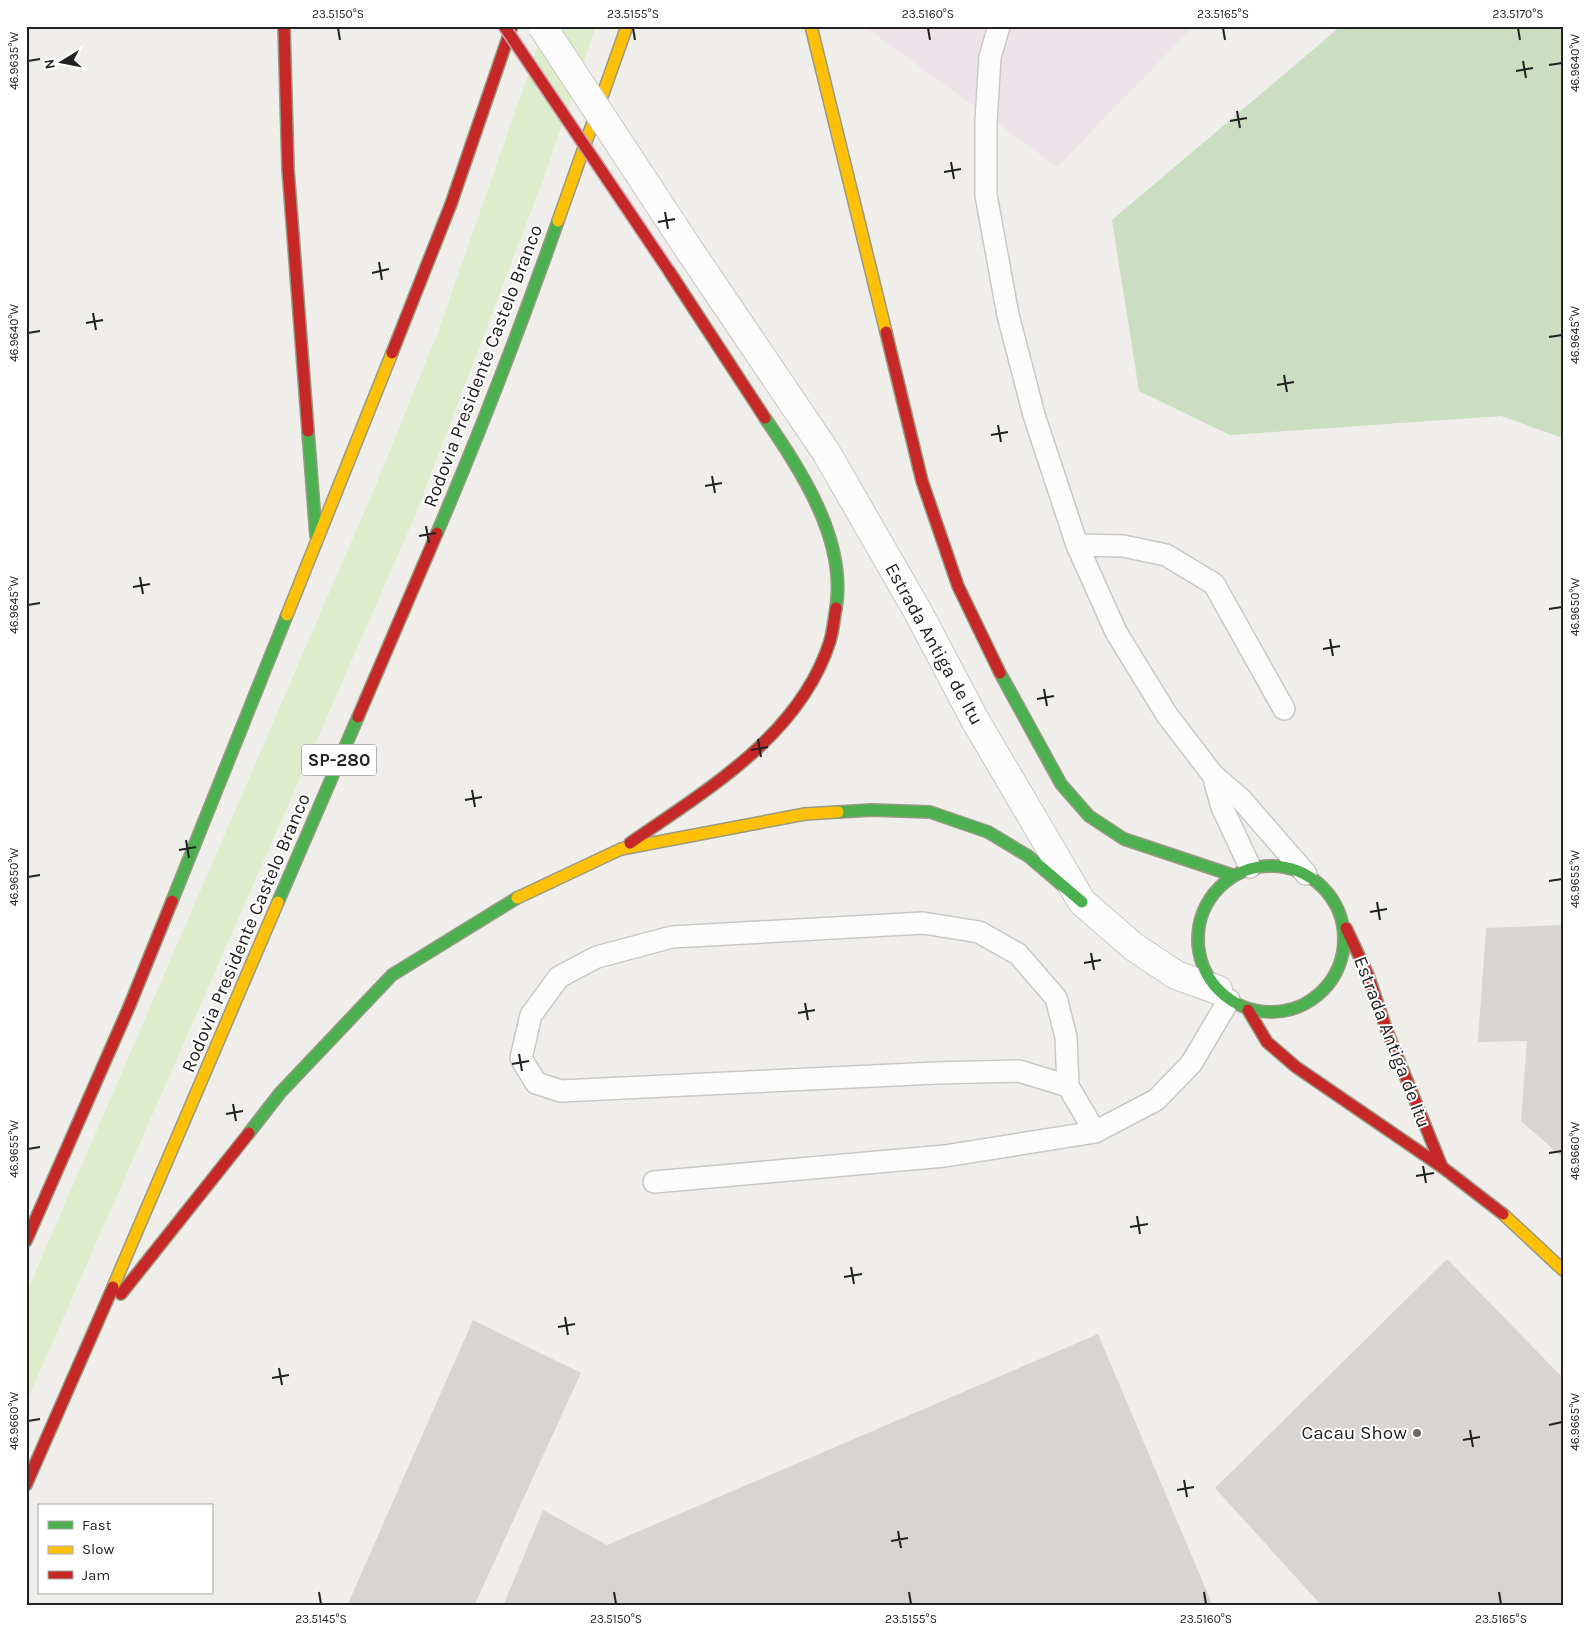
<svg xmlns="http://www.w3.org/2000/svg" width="1589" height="1632" font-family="Karla,sans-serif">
<rect width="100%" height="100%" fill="#f0eeeb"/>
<polygon fill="#ede4e9" points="864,26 1194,26 1057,167"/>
<polygon fill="#ddeccb" points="545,26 596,26 543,180 415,516 26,1403 26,1294 375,487 437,335"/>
<polygon fill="#cbdec1" points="1341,26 1563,26 1563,438 1501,416 1230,435 1139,391 1112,220"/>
<g fill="#d7d4d2">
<polygon points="1563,925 1563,1158 1521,1121 1527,1041 1478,1042 1486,928"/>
<polygon points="1447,1259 1563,1378 1563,1606 1322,1606 1215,1488"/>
<polygon points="473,1320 581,1373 474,1606 347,1606"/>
<polygon points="1098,1334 1213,1606 503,1606 543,1510 607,1545"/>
</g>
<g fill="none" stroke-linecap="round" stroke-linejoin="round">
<defs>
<g id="lane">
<polyline points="999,26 990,57 986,121 986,195 1008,315 1034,415 1077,545 1116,632 1167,715 1213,775 1241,799 1306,874"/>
<polyline points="1077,545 1123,546 1166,555 1214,584 1284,709"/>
<polyline points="1213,775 1222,807 1250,867"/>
<polyline points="1068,1086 1066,1037 1056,998 1018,954 979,932 923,923 672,937 597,957 559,977 531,1015 521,1058 536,1083 561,1091 936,1073 1019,1071 1068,1086 1095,1132"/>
<polyline points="654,1182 945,1156 1095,1132 1156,1100 1191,1064 1229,1000"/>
</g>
<polyline id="street" points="690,251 826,452 917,610 975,720 1082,902 1134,947 1176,975 1218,990"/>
<g id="fast">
<path d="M765,418C801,471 847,540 836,608"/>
<polyline points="308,431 316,536"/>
<path d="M437,533C481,430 521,326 558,221"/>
<polyline points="1000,673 1061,784 1089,816 1124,839 1232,875"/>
<polyline points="838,812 872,810 930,812 988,832 1028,856 1082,902"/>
<circle cx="1271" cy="939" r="73"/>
<polyline points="172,901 287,615"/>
<polyline points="278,902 358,717"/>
<polyline points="249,1133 280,1093 392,975 517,898"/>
</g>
<g id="slow">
<polyline points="811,26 886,332"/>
<polyline points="558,221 627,26"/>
<polyline points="287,615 392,353"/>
<polyline points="517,898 621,849 805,814 838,812"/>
<polyline points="1503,1214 1563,1270"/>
<polyline points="113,1287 278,902"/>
</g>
<g id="jam">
<polyline points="284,26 288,169 308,431"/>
<polyline points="669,271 765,418"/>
<polyline points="886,332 922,481 958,586 1000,673"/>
<polyline points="392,353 451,204 512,26"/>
<polyline points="358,717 437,533"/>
<path d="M630,843C706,790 800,736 830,641C833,631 834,619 836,608"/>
<polyline points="1346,928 1368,975 1387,1031 1442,1167"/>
<polyline points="1248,1010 1267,1042 1296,1067 1442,1167 1503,1214"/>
<polyline points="26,1241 129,1007 172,901"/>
<polyline points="121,1294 249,1133"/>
<polyline points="26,1485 113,1287"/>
</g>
</defs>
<use href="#lane" stroke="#c9c8c7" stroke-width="24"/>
<use href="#street" stroke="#c9c8c7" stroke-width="30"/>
<use href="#fast" stroke="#999a82" stroke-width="14"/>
<use href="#slow" stroke="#999a82" stroke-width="14"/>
<use href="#jam" stroke="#999a82" stroke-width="14"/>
<use href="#lane" stroke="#fdfcfc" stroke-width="21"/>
<use href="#street" stroke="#fdfcfc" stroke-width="28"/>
<use href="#fast" stroke="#4caf50" stroke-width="11"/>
<use href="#slow" stroke="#ffc107" stroke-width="11"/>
<use href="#jam" stroke="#c62828" stroke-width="11"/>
<defs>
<polyline id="street-bridge" points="542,26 690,251"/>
<polyline id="jam-bridge" points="504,26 669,271"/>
</defs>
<use href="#street-bridge" stroke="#c9c8c7" stroke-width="30" stroke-linecap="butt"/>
<use href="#jam-bridge" stroke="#c5a2ac" stroke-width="14" stroke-linecap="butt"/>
<use href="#street-bridge" stroke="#fdfcfc" stroke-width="28"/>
<use href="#jam-bridge" stroke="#c62828" stroke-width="11"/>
</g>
<path fill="none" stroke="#222" stroke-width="2" d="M338,28L340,40M633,28L635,40M928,28L930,40M1223,28L1225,40M1518,28L1520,40M28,61L40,59M1523,61L1526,78M1549,65L1562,63M1516,71L1533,68M1237,111L1240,128M1230,121L1247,118M951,162L954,179M944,172L961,169M665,212L668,229M658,222L675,219M379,262L382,280M372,273L389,269M93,313L96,330M86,323L103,320M28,333L40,331M1549,337L1562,335M1284,375L1287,392M1277,385L1294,382M998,425L1001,442M991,435L1008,432M712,476L715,493M705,486L722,483M426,526L429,543M419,536L436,533M140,577L143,594M133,587L150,584M28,605L40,603M1549,609L1562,607M1330,639L1333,656M1323,649L1340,646M1044,689L1047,706M1037,699L1054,696M758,739L761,757M751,750L768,747M472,790L475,807M465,800L482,797M186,840L189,858M179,850L196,847M28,877L40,875M1549,881L1562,879M1377,902L1380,920M1370,912L1387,909M1091,953L1094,970M1084,963L1101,960M805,1003L808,1020M798,1013L815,1010M519,1054L522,1071M512,1064L529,1061M233,1104L236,1121M226,1114L243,1111M28,1149L40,1147M1549,1153L1562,1151M1423,1166L1426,1183M1416,1176L1434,1173M1137,1216L1140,1234M1130,1227L1148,1224M851,1267L854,1284M844,1277L862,1274M565,1317L568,1335M558,1327L575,1324M279,1368L282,1385M272,1378L289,1375M28,1421L40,1419M1549,1425L1562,1422M1470,1430L1473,1447M1463,1440L1480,1437M1184,1480L1187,1497M1177,1490L1194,1487M898,1531L901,1548M891,1541L908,1538M319,1592L321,1604M614,1592L616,1604M909,1592L911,1604M1204,1592L1206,1604M1499,1592L1501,1604"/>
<circle fill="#6a6968" stroke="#fff" stroke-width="2" cx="1417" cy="1433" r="5"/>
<g text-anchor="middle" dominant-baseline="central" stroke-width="4" stroke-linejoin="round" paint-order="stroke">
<rect fill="#fff" stroke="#646464" stroke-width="1" x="301.5" y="744.5" width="75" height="31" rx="4"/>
<g font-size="18" font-weight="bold" fill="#222">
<text x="339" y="760">SP-280</text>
</g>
<g font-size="19" fill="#222" stroke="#fff">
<text transform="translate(483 366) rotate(-69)">Rodovia Presidente Castelo Branco</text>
<text transform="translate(934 644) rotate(61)">Estrada Antiga de Itu</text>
<text transform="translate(246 933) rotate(-67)">Rodovia Presidente Castelo Branco</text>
<text transform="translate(1392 1042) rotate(69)">Estrada Antiga de Itu</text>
</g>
<g font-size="19" fill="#222" stroke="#fff" text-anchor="end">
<text x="1407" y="1433">Cacau Show</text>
</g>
</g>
<rect width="1589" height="1632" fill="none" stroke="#ffffff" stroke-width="55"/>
<rect x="38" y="1504" width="175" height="90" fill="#ffffff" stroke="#a7a7a7"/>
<rect x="48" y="1521" width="25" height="8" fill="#4caf50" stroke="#a7a7a7"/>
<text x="82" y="1530" font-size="15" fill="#222222">Fast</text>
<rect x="48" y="1546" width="25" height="8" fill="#ffc107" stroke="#a7a7a7"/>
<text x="82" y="1554" font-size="15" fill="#222222">Slow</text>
<rect x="48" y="1571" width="25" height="8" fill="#c62828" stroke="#a7a7a7"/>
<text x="82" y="1580" font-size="15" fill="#222222">Jam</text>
<g transform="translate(62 62) rotate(260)" stroke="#ffffff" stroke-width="4" paint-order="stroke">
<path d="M0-4L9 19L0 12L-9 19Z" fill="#222222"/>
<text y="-8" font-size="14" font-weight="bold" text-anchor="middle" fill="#222222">N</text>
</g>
<rect x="28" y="28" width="1534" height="1576" fill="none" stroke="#222" stroke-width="2"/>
<g font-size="12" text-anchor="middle" fill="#222">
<text x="338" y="18">23.5150°S</text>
<text x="633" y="18">23.5155°S</text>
<text x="928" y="18">23.5160°S</text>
<text x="1223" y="18">23.5165°S</text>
<text x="1518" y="18">23.5170°S</text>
<text transform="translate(14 61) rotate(-90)" y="4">46.9635°W</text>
<text transform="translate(1575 63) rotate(-90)" y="4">46.9640°W</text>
<text transform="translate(14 333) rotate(-90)" y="4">46.9640°W</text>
<text transform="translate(1575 335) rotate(-90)" y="4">46.9645°W</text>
<text transform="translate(14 605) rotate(-90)" y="4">46.9645°W</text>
<text transform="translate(1575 607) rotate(-90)" y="4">46.9650°W</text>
<text transform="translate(14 877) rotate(-90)" y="4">46.9650°W</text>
<text transform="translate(1575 879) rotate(-90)" y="4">46.9655°W</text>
<text transform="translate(14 1149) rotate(-90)" y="4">46.9655°W</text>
<text transform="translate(1575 1151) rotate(-90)" y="4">46.9660°W</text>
<text transform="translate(14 1421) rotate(-90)" y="4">46.9660°W</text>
<text transform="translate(1575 1422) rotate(-90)" y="4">46.9665°W</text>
<text x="321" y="1623">23.5145°S</text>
<text x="616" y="1623">23.5150°S</text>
<text x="911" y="1623">23.5155°S</text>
<text x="1206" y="1623">23.5160°S</text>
<text x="1501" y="1623">23.5165°S</text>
</g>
</svg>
